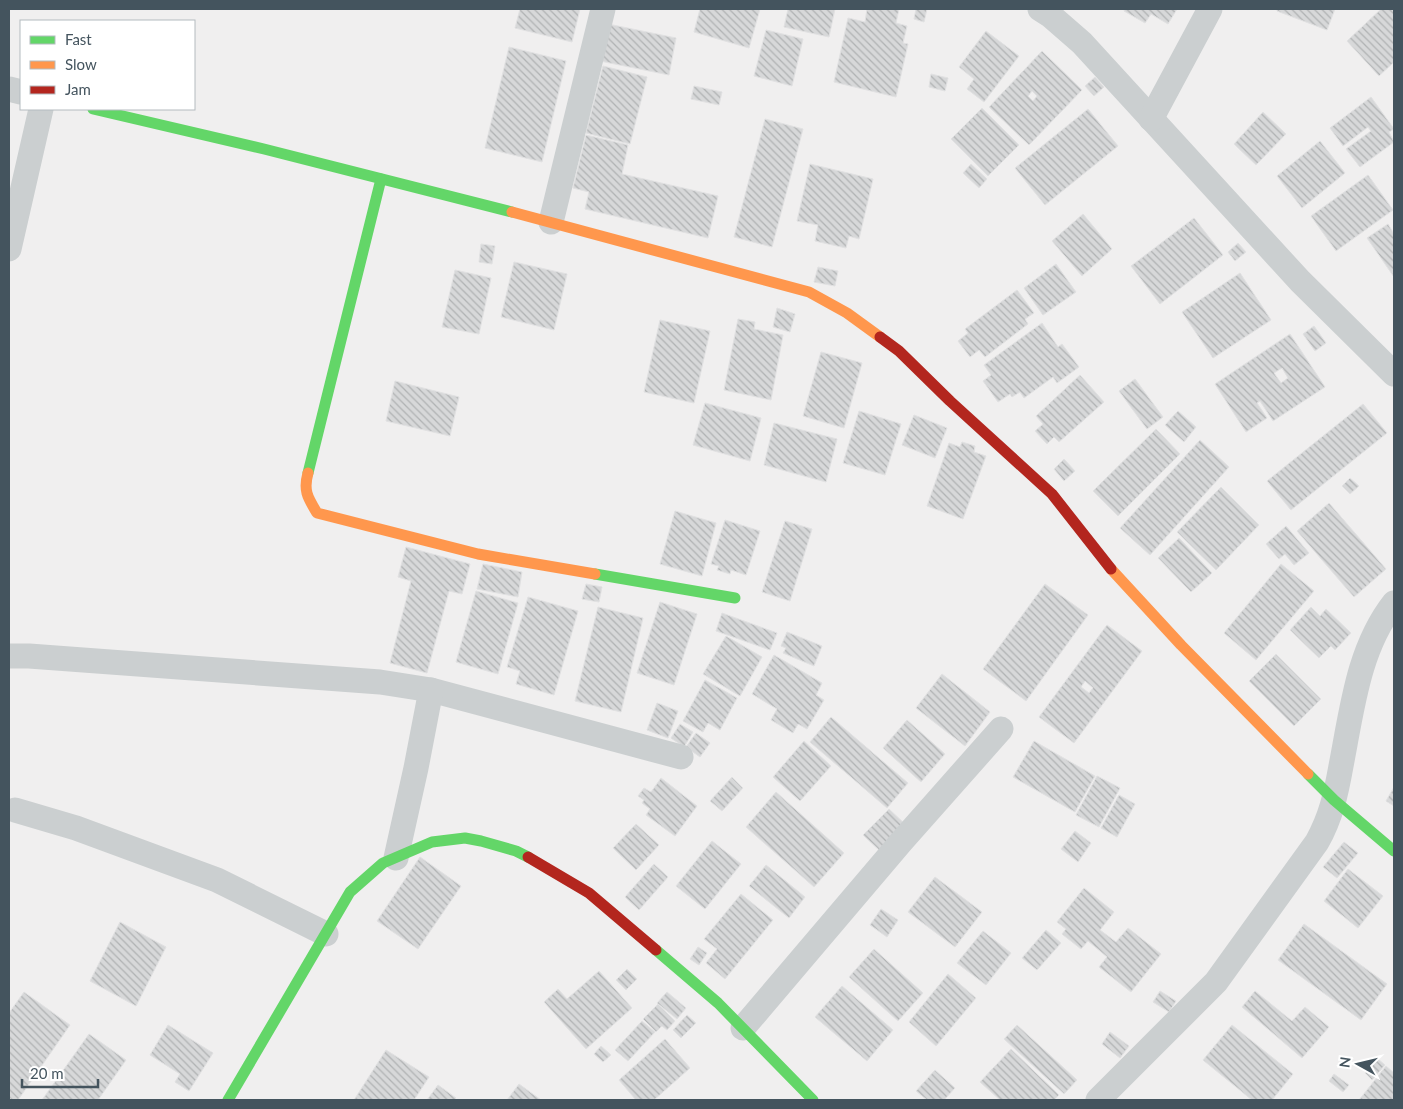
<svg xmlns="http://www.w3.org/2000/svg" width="1403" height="1109" font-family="Lato,sans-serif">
<defs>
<pattern id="building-back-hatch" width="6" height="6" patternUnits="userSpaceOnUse" patternTransform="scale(1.25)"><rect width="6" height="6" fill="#d7d8d9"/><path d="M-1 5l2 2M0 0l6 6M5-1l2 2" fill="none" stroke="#b0b2b3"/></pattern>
</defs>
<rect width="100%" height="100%" fill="#f0efef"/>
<g fill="url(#building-back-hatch)" stroke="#e1e1e2" fill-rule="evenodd">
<polygon points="520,9 580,9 572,42 515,28"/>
<polygon points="700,9 760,9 749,48 694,32"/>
<polygon points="788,9 835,9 829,37 784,27"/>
<polygon points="867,9 899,9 896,23 907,26 903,43 908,44 896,97 834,82 848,18 865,22"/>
<polygon points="916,9 927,9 924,22 914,19"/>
<polygon points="1125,9 1177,9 1168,24 1151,14 1145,23 1124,11"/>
<polygon points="1277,9 1335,9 1327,30 1277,11"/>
<polygon points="1381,9 1394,9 1394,62 1379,76 1347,41"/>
<polygon points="608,24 676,38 669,75 600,61"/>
<polygon points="766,30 803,39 792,86 754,76"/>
<polygon points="986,31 1019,56 984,102 967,89 974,79 959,67"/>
<polygon points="509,47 566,61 542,162 485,148"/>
<path d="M1042,51L1082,90L1029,145L989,107ZM1032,91L1037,96L1033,101L1028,96Z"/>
<polygon points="603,66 647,77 630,144 586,133"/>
<polygon points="931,74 948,78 945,91 929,87"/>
<polygon points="1095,77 1104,87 1094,96 1085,86"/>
<polygon points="694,86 722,92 719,105 691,99"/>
<polygon points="1371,97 1394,129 1389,132 1394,142 1360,167 1346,149 1371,131 1368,127 1343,146 1330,128"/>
<polygon points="982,108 1019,145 988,176 951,139"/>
<polygon points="1088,109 1118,146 1045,205 1015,168"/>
<polygon points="1263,112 1286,134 1256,165 1234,144"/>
<polygon points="765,119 803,129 772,247 734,237"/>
<polygon points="586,135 628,145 622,174 718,196 708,238 585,209 589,192 573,188"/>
<polygon points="1320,141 1345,173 1302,208 1277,176"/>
<polygon points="810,164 873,179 859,239 849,236 846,248 815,241 818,225 797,221"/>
<polygon points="971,164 987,179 979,188 963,173"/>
<polygon points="1368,175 1393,210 1336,251 1311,216"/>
<polygon points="1083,214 1112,249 1082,276 1052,241"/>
<polygon points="1194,218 1223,255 1160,304 1131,266"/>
<polygon points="1388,224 1394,234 1394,277 1367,238"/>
<polygon points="1238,243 1246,252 1235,261 1228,252"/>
<polygon points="481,244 495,246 492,264 479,262"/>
<polygon points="514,262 567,274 554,330 501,317"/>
<polygon points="1056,264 1076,292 1043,315 1024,288"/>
<polygon points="818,267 838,271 835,286 814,282"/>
<polygon points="455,270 491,278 479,334 442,327"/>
<polygon points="1240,273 1271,320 1213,358 1182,312"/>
<polygon points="1017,290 1034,313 1025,319 1028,324 985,357 979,350 970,357 958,341 968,333 965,329"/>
<polygon points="777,308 795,314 790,332 773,327"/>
<polygon points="738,319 755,322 754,329 783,335 771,400 724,390"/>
<polygon points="660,320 710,331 694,403 644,392"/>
<polygon points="1042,323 1058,347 1062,344 1079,367 1057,383 1053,377 1024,398 1020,392 1012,397 1010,394 998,402 983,381 991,375 984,365"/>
<polygon points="1314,326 1326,343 1315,351 1303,334"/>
<path d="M1290,334L1325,387L1273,421L1260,401L1257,403L1267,418L1246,432L1215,384ZM1282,368L1288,378L1281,383L1274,373Z"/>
<polygon points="821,352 862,363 844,428 803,416"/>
<polygon points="1080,375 1104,402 1059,442 1054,437 1047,444 1035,431 1043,424 1036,416"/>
<polygon points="1135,379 1163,417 1147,429 1119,391"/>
<polygon points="395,381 459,397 450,436 386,421"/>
<polygon points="705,403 761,418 750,461 693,445"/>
<polygon points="1363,404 1387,433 1291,510 1267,481"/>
<polygon points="859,411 901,424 885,475 843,463"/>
<polygon points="1178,411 1196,427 1184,442 1165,425"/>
<polygon points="914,415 947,428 935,458 902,445"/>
<polygon points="774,423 837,439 826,482 764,465"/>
<polygon points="1156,429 1180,454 1118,516 1093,491"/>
<polygon points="1200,440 1229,467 1150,555 1120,528"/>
<polygon points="962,442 975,446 974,452 986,456 963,519 927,506 949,443 960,447"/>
<polygon points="1064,459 1075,471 1064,481 1054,469"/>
<polygon points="1350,478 1359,486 1350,494 1342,486"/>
<polygon points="1221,487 1259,525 1216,570 1177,532"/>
<polygon points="1329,503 1386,569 1354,597 1297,531"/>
<polygon points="675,511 716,523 702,576 660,564"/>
<polygon points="725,520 760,531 746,575 731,570 730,574 717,570 719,566 711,564"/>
<polygon points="785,521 812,529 790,601 762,592"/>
<polygon points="1286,526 1309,553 1294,565 1285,554 1279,559 1266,544"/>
<polygon points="1179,538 1212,573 1191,592 1158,558"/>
<polygon points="406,547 470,564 462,594 449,591 427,673 390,663 411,581 398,577"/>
<polygon points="483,564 522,572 518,597 477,589"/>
<polygon points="1281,564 1314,591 1256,660 1224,633"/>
<polygon points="586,584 602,587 599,602 582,599"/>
<polygon points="1045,584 1088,615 1026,701 983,669"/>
<polygon points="476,591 518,603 498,674 456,662"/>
<polygon points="528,597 578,611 554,695 516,684 520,671 507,667"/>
<polygon points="660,602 697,614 674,685 637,673"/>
<polygon points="598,607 643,618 621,712 575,701"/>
<polygon points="1311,607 1320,616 1326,609 1351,633 1335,650 1331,646 1319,658 1290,630"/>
<polygon points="722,613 777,633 770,650 716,631"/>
<path d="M1107,625L1142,651L1074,743L1039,717ZM1085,681L1093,688L1089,693L1081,687Z"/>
<polygon points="787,632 822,646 814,666 783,653 786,648 781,646"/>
<polygon points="726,636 762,657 740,696 703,674"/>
<polygon points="1276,654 1321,699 1294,726 1249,681"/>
<polygon points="774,655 822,683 816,695 824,700 807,729 798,724 793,733 771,720 777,709 752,694"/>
<polygon points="942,674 990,712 965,746 916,708"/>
<polygon points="705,680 737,698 720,730 708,723 703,732 683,721"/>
<polygon points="657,703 678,711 668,738 647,730"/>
<polygon points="831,717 908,783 887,808 810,742"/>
<polygon points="907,720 945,754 921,782 883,748"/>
<polygon points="680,724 693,732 684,747 671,738"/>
<polygon points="696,733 710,743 700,757 686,747"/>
<polygon points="804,741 831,766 800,801 773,777"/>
<polygon points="1034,741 1095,776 1075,812 1013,777"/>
<polygon points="1097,776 1120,788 1099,827 1076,815"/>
<polygon points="732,777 743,788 722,811 710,801"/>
<polygon points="661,778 697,806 675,836 646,815 650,809 642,803 644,800 638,796 644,788 651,792"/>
<polygon points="1394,787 1394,806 1386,801"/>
<polygon points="776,792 844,853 814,887 746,827"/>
<polygon points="1119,795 1135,804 1117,837 1101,828"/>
<polygon points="889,809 907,826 881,852 863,835"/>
<polygon points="636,824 659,845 636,870 613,848"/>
<polygon points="1075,831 1091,843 1078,862 1061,849"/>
<polygon points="712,841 741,864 705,909 676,886"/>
<polygon points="1344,842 1358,853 1337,878 1323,867"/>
<polygon points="420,857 461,886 418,949 377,921"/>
<polygon points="654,864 668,877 639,910 625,897"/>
<polygon points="766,865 805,897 789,918 749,886"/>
<polygon points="1348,869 1383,896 1358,928 1324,901"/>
<polygon points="935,877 982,912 955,947 908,912"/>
<polygon points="1084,888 1114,912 1100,930 1116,942 1128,928 1161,954 1131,992 1099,967 1107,957 1088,941 1081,949 1062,934 1066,929 1057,922"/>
<polygon points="741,894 773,920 725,979 706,963 717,949 704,939"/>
<polygon points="881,909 898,920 887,937 870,925"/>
<polygon points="120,922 166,947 136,1006 90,981"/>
<polygon points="1304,924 1387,984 1361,1020 1278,960"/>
<polygon points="1046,930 1061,943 1037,970 1022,958"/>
<polygon points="983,931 1011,953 986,985 957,963"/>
<polygon points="698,947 707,953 699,965 690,959"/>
<polygon points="874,949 923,993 898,1021 849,977"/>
<polygon points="627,969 637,979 626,990 616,980"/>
<polygon points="599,971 632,1008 586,1049 544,1002 558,989 567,999"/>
<polygon points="948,974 976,998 936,1046 909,1022"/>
<polygon points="842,986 893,1030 867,1061 815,1017"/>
<polygon points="1160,991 1176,1001 1169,1012 1153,1002"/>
<polygon points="1255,991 1292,1021 1305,1007 1329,1027 1302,1058 1242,1007"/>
<polygon points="24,992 70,1025 18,1100 12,1100 9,1098 9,1013"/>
<polygon points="667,992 686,1008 677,1019 657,1003"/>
<polygon points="658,1004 675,1021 667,1030 662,1026 656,1032 643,1019"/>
<polygon points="687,1015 696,1023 681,1038 673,1030"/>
<polygon points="642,1021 655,1032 628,1061 615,1050"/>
<polygon points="168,1025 213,1053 189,1091 175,1082 180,1074 150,1055"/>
<polygon points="1017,1025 1077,1080 1064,1094 1004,1039"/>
<polygon points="1232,1025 1293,1074 1272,1100 1252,1100 1203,1060"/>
<polygon points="1110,1032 1129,1046 1120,1058 1102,1044"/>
<polygon points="89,1034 126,1060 98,1100 42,1100"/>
<polygon points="665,1039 690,1068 654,1100 636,1100 619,1080"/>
<polygon points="601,1046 611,1055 603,1062 594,1054"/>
<polygon points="1011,1049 1059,1095 1054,1100 1000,1100 980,1082"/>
<polygon points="386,1050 429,1077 414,1100 354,1100"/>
<polygon points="1378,1059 1385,1065 1372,1080 1365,1073"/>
<polygon points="1386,1066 1394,1073 1394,1100 1359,1100"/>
<polygon points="935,1070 955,1088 944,1100 927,1100 916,1091"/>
<polygon points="1334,1074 1349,1085 1343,1092 1329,1081"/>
<polygon points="519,1084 541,1100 507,1100"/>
<polygon points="438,1085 456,1098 454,1100 427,1100"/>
</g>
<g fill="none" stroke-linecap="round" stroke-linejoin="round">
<g stroke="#cbcfd0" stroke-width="25">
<polyline points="1040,9 1051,16 1082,43 1300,281 1394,374"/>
<polyline points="9,89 21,92"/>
<polyline points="1151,119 1210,9"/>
<polyline points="551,222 603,9"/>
<polyline points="9,249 41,109"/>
<polyline points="9,656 29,656 380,682 431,690 681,757"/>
<polyline points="15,810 76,828 217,880 326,934"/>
<polyline points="396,858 416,768 431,690"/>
<polyline points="743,1028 901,842 1001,729"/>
<path d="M1098,1100L1216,982L1317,842C1331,817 1336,794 1341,766C1352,710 1358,649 1394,603"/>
</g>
<g stroke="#63d668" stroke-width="11">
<polyline points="93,109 264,149 512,212"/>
<polyline points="308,473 381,179"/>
<polyline points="595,574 735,598"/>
<polyline points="1308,774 1334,800 1394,851"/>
<polyline points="656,950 718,1003 813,1100"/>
<polyline points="228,1100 350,892 383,863 432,842 465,838 481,841 516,851 528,857"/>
</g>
<g stroke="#ff974d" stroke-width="11">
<polyline points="512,212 809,292 847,313 880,337"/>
<path d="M308,473C303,491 308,498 317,513L478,554L595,574"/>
<polyline points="1111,569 1181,645 1308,774"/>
</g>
<g stroke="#b3261e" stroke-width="11">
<polyline points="880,337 899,351 950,401 1052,494 1111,569"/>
<polyline points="528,857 589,893 656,950"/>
</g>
</g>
<rect width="1403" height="1109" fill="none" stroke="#44545e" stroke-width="20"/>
<rect x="20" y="20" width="175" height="90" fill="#ffffff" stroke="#b4bbbf"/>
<rect x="30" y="36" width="25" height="8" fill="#63d668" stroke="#b4bbbf"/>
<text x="65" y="45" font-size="15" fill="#44545e">Fast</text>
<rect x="30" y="61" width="25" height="8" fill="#ff974d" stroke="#b4bbbf"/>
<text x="65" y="70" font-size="15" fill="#44545e">Slow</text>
<rect x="30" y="86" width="25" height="8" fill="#b3261e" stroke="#b4bbbf"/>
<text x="65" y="95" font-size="15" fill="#44545e">Jam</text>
<g transform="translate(1358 1064) rotate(278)" stroke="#ffffff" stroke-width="4" paint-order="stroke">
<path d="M0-4L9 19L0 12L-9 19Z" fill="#44545e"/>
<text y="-8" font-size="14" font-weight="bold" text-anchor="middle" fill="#44545e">N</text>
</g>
<path d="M22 1079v8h76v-8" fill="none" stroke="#44545e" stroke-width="2.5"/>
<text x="30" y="1079" font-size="15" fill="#44545e" stroke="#ffffff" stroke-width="4" paint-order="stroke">20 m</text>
</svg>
